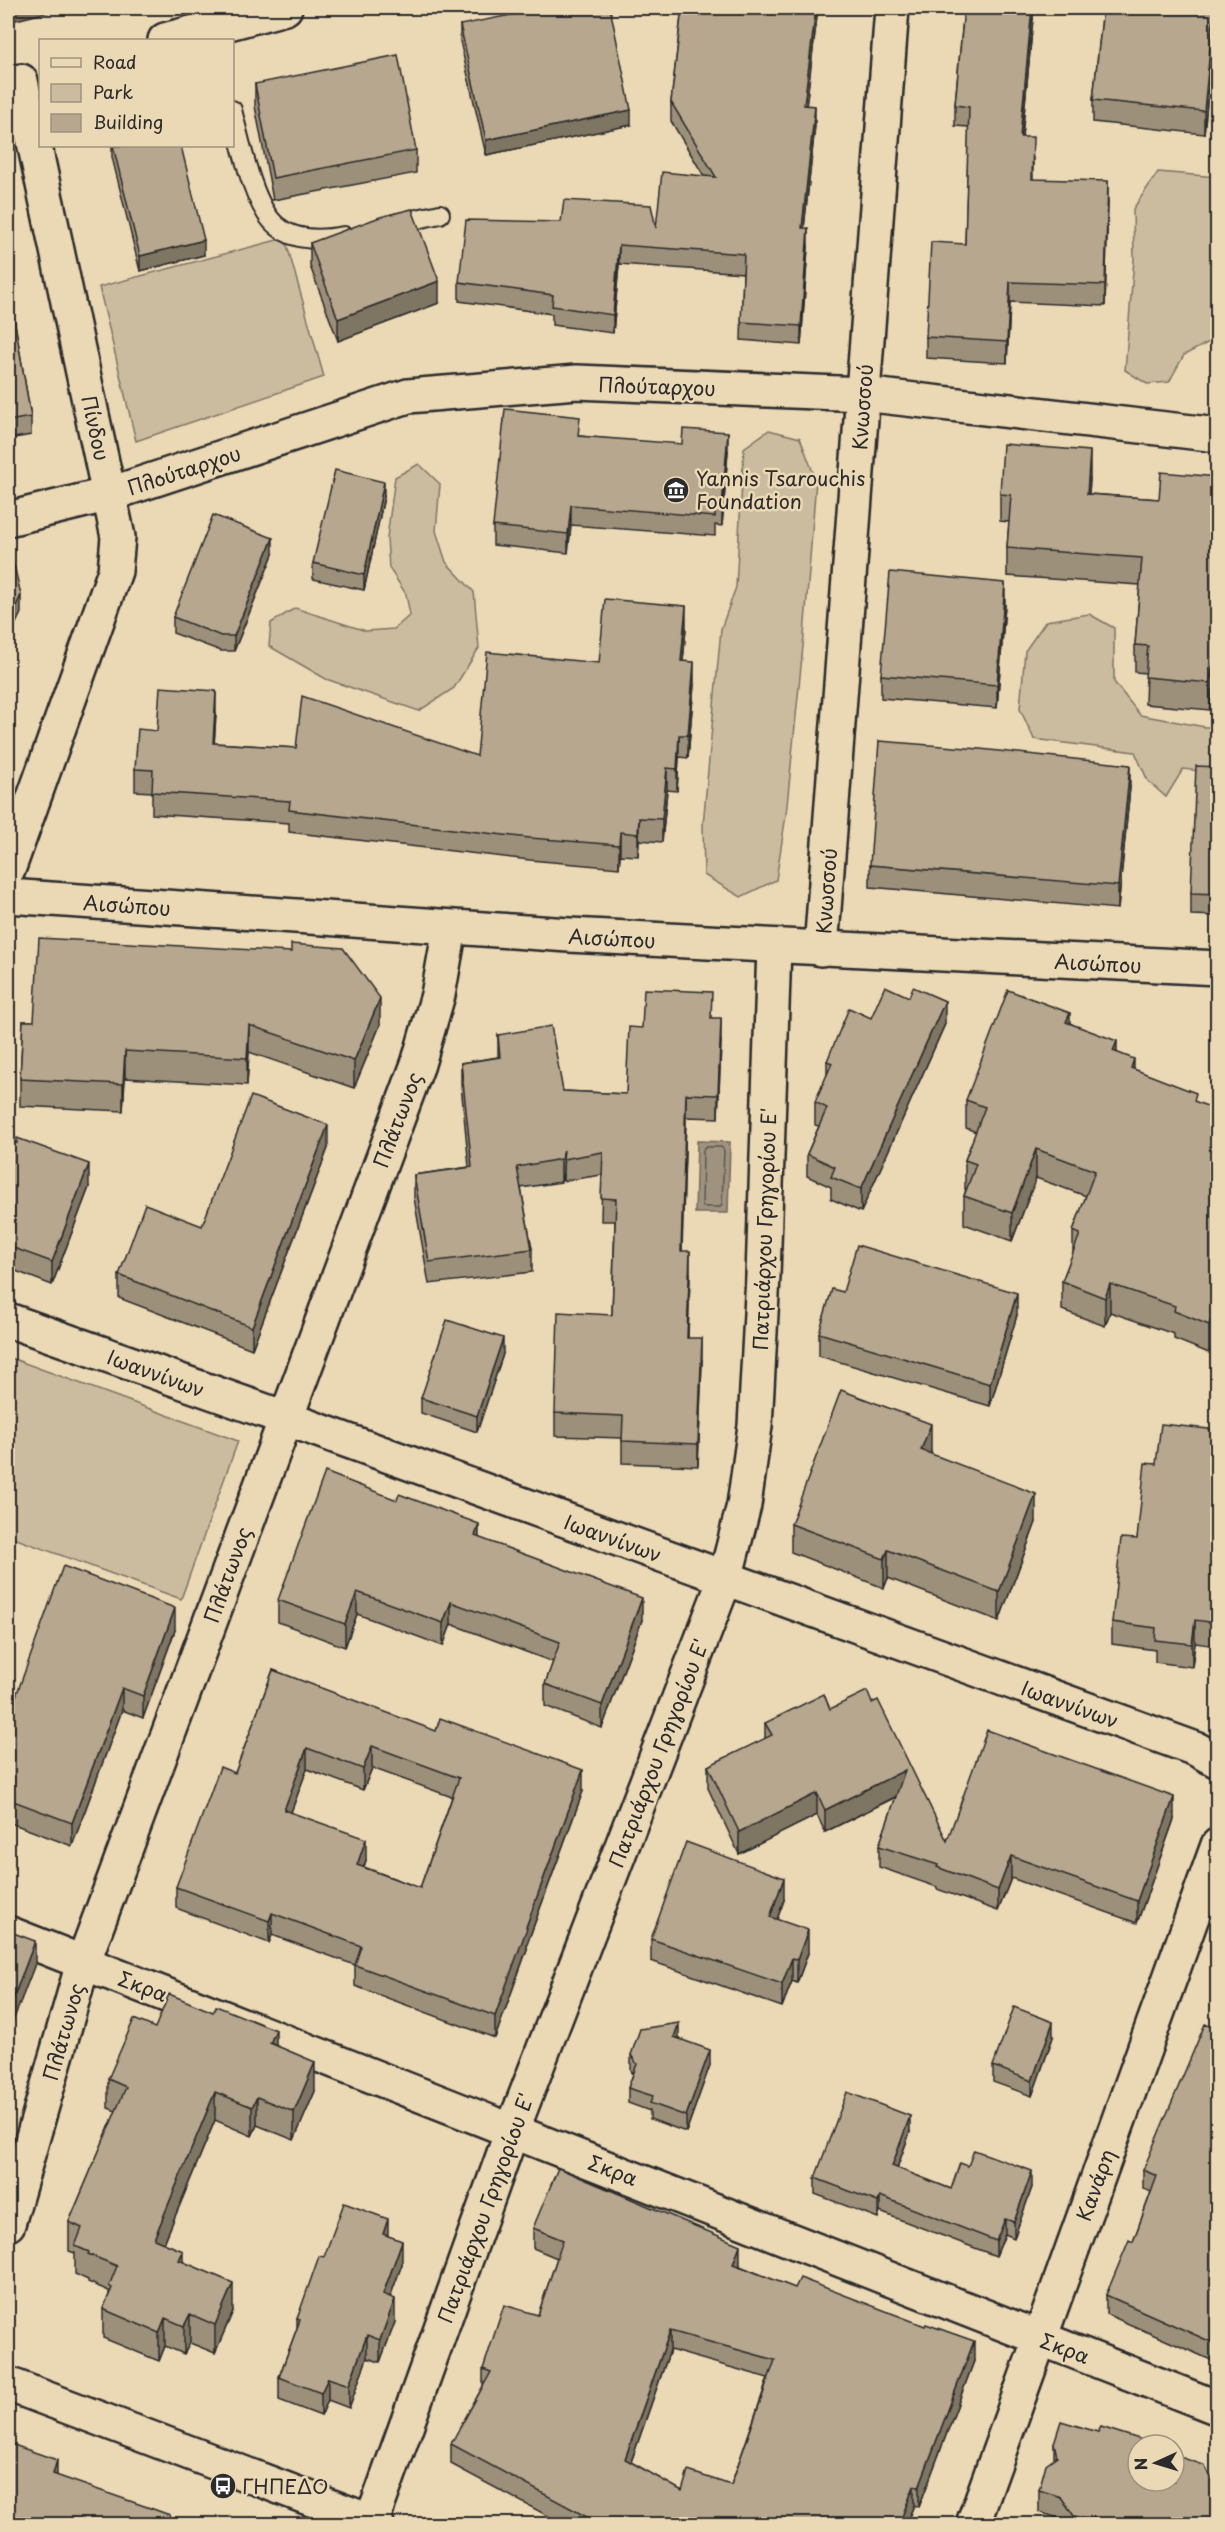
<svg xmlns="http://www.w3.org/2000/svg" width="1225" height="2532" font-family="'Playpen Sans',sans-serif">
<rect width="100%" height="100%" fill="#ebd8b5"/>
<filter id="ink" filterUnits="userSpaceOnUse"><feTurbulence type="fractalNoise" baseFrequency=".0167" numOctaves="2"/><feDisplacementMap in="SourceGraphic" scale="12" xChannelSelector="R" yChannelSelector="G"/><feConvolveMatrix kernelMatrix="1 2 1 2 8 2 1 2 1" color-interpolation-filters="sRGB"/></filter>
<g filter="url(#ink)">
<g fill="#ccbc9f" stroke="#7c7465" stroke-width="1.5">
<polygon points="1158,172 1217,177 1217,338 1184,355 1169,382 1147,384 1125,370 1134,259 1133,209"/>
<polygon points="285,238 324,377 136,441 99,287"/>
<polygon points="769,430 800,438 816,480 804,636 786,815 776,880 741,897 704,875 703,825 721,629 736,587 744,448"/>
<polygon points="419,464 440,484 436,531 446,562 474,592 479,648 454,688 419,711 326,679 269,646 271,623 295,608 366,631 394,629 410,615 406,594 389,568 387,538 395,477"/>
<polygon points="1089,614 1114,628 1114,682 1140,715 1205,727 1217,727 1217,773 1183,769 1166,797 1148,781 1135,752 1034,739 1020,709 1025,651 1046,621"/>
<polygon points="8,1357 238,1441 181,1599 8,1536"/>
</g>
<polygon fill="#9f937f" stroke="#71695d" stroke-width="1.5" points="697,1141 730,1142 728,1213 695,1213"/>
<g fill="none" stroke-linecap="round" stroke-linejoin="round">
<polygon stroke="#59554d" stroke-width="1.5" points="706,1147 721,1147 724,1150 722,1204 720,1207 704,1207 702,1205 703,1150"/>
<defs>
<g id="lane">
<path d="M232,110C240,140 253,207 277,226C295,242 322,240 344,236"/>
<polyline points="394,224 440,214"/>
</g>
<g id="street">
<polyline points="165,40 285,8"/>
<polyline points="8,519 110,494 408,396 577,382 863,394 1218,435"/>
<polyline points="8,870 115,571 118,537 21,81"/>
<polyline points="8,896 569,935 1218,968"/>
<polyline points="821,949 892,8"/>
<polyline points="8,1320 285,1418 1196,1749 1218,1761"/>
<polyline points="8,1933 1218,2408"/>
<polyline points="8,2224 83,1963 418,1064 438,995 450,928"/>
<polyline points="371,2524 512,2131 725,1579 744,1505 755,1426 763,1276 774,947"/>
<polyline points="973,2524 1218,1845"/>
</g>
<polyline id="secondary" points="8,2384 377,2524"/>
</defs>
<use href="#lane" stroke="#2b2b2b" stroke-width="22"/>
<use href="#street" stroke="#2b2b2b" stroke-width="38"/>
<use href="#secondary" stroke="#2b2b2b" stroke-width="38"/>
<use href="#lane" stroke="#ebd8b5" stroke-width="18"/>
<use href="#street" stroke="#ebd8b5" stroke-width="33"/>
<use href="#secondary" stroke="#ebd8b5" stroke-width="33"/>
</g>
<g fill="#9d907a" stroke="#2b2b2b" stroke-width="1.5" fill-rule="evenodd">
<polygon points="682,8 818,8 806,105 815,125 804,228 808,247 801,345 741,340 743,273 619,264 613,333 552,325 552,314 459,301 459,282 656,228 704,176 671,121 671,102"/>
<polygon points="964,8 1034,8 1022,137 1033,158 1033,179 1108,201 1105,306 1010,302 1007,363 926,358 926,337 965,244 969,127 955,126 955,105"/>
<polygon points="1103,8 1216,8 1204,134 1093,122 1093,100"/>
<polygon points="460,25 631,125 486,155 460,41"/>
<polygon points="255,84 416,150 416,173 273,200 255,106"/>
<polygon points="112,146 113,146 204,255 140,271 112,157"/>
<polygon points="310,243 439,303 338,341 310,266"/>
<polygon points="8,283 31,417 31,435 8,439"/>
<polygon points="580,436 728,451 722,526 715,525 715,536 571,525 568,553 493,545 493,526"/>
<polygon points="1218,477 1218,695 1212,694 1210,710 1145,704 1146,673 1135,672 1135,645 1140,585 1007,576 1007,548 1009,522 1000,521 1000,494 1090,478 1089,494 1159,499"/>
<polygon points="384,497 364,590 313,579 313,563"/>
<polygon points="273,554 234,651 221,651 173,633 173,617"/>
<polygon points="1005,605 997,708 881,698 881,675"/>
<polygon points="686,628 683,661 694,684 688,758 679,757 677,791 667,790 662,842 639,840 638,856 620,855 619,868 530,860 289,832 289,823 152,814 152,792 135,791 135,769 157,731 216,713 214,743 296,748 477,756 599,663"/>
<polygon points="1218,767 1218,916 1191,915 1191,893"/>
<polygon points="1130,787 1118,909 870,887 870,865"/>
<polygon points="909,997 945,1024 861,1212 831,1199 831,1187 807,1176 807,1154 819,1126 815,1125 815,1102 827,1076 827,1061 871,1018"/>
<polygon points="712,1018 721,1041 718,1118 686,1117 682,1251 690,1274 688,1338 702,1360 698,1466 622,1463 622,1438 555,1436 555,1413 612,1315 615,1221 601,1221 602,1175 563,1181 563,1173 561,1182 521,1188 532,1249 532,1272 429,1284 414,1198 414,1175 469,1167 461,1085 461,1063 498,1057 498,1035 563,1091 626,1094 642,1028"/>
<polygon points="23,1021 380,1025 354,1088 249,1052 247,1085 125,1078 123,1111 20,1106 20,1079"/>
<polygon points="1070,1023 1117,1052 1134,1069 1196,1102 1218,1124 1218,1342 1214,1341 1209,1353 1174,1339 1174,1334 1110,1312 1105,1326 1062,1310 1062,1281 1073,1253 1073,1231 1086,1196 1036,1178 1012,1241 964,1224 964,1196 966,1189 965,1189 965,1160 976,1132 966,1128 966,1100"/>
<polygon points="8,1139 89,1187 52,1285 8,1268"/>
<polygon points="328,1148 252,1349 119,1298 119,1275 202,1226"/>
<polygon points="843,1292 1017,1315 990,1406 819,1356 819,1333"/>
<polygon points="503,1354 477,1432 421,1413 421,1398"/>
<polygon points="1218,1430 1217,1646 1195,1643 1192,1667 1155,1662 1155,1650 1112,1644 1112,1622 1137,1539 1156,1464"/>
<polygon points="931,1452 931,1454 1036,1522 999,1621 888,1578 884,1588 791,1552 791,1524"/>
<polygon points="479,1538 642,1620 602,1728 545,1706 545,1684 553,1662 451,1624 443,1646 357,1614 345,1647 278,1622 278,1600"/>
<polygon points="175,1630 143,1718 122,1710 72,1846 8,1822 8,1693 16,1696"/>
<path d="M273,1670L583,1791L527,1944V1949L495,2038L355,1986V1965L272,1935L269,1943L176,1908V1887L235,1773ZM372,1768L452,1797L420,1888L364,1867L366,1860L291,1812L307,1769L363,1790Z"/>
<polygon points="872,1703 947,1841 1174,1819 1137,1923 1011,1878 998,1911 937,1889 937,1887 879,1867 879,1846 896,1797 825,1832 817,1815 739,1854 708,1788 708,1766 765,1739 765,1723 830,1709"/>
<polygon points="784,1900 777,1919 808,1953 797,1983 792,1981 782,2007 651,1961 651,1939"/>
<polygon points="155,2028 276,2046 315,2091 294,2140 257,2125 252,2136 215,2120 164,2243 233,2311 215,2353 190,2343 184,2354 165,2346 159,2361 103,2338 103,2309 109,2295 109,2291 88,2282 88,2280 75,2274 75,2253 69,2251 69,2222 116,2111 108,2108 108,2079"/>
<polygon points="1218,2030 1218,2363 1106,2314 1106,2295 1133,2242 1151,2192 1143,2188 1143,2170"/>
<polygon points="1053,2037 1032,2096 993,2082 993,2066"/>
<polygon points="679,2038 710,2065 686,2132 650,2119 650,2111 628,2103 628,2088 633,2074 631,2071 631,2055"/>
<polygon points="910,2132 897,2168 951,2189 1032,2187 1014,2238 1005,2234 996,2256 880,2212 878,2218 815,2194 815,2178"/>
<path d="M533,2228L740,2265V2266L974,2361L919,2507L914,2505L906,2524H563L451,2464V2444L483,2386V2369L538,2315L557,2258L533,2248ZM670,2350L768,2378L731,2485L682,2491L631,2462Z"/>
<polygon points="388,2236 402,2264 390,2297 395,2322 380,2362 367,2358 349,2408 328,2400 321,2416 279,2400 279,2377 297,2328 297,2319 324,2257"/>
<polygon points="1054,2443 1218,2524 1065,2524 1061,2519 1039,2512 1039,2490 1054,2458"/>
</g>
<g fill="#7f7563" stroke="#2b2b2b" stroke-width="1.5">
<polygon points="8,8 64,8 8,22"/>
<polygon points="816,8 818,8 804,124 804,105"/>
<polygon points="1032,8 1034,8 1020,157 1020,137"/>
<polygon points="1214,8 1216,8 1204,134 1204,111"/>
<polygon points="815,106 815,125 802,247 802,228"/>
<polygon points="631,110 631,125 486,155 486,140"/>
<polygon points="1108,181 1108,201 1105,306 1105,285"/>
<polygon points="808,228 808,247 801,345 801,326"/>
<polygon points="204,240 204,255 140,271 140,256"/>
<polygon points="619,245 619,264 613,333 613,315"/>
<polygon points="439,281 439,303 338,341 338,319"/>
<polygon points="1010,282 1010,302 1007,363 1007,342"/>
<polygon points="728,432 728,451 722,526 722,507"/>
<polygon points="1090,451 1090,478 1087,521 1087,494"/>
<polygon points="384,482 384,497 364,590 364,575"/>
<polygon points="571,505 571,525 568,553 568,534"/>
<polygon points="273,538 273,554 234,651 234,636"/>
<polygon points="1005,583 1005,605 997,708 997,685"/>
<polygon points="21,595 21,613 8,640 8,623"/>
<polygon points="686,606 686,628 681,684 681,661"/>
<polygon points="694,662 694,684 688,758 688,735"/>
<polygon points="1212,667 1212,694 1210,710 1210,683"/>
<polygon points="216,691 216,713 213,765 213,743"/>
<polygon points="679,735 679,757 677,791 677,769"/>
<polygon points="1130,765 1130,787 1118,909 1118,886"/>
<polygon points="667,768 667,790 662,842 662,819"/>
<polygon points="639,818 639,840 638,856 638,834"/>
<polygon points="620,832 620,855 619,868 619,845"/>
<polygon points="380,998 380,1025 354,1088 354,1061"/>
<polygon points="945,1001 945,1024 861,1212 861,1189"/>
<polygon points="1070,1013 1070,1041 1066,1022"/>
<polygon points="721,1018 721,1041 718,1118 718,1095"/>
<polygon points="249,1025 249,1052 247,1085 247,1058"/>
<polygon points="1117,1041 1117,1069 1113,1051"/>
<polygon points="125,1051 125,1078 123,1111 123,1084"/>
<polygon points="1134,1059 1134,1087 1131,1068"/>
<polygon points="686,1094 686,1117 681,1273 681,1251"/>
<polygon points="1217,1110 1217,1138 1212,1121"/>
<polygon points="328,1125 328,1148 252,1349 252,1327"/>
<polygon points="1036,1149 1036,1178 1012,1241 1012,1213"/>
<polygon points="564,1150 563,1173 561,1182 561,1159"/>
<polygon points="89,1164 89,1187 52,1285 52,1262"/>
<polygon points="690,1251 690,1274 687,1360 687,1338"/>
<polygon points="1110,1284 1110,1312 1105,1326 1105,1298"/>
<polygon points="1017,1293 1017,1315 990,1406 990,1384"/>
<polygon points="1214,1312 1214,1341 1209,1353 1209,1325"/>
<polygon points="503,1338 503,1354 477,1432 477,1416"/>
<polygon points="702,1338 702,1360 698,1466 698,1444"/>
<polygon points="931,1424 931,1452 921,1478 921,1450"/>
<polygon points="1218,1439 1218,1461 1215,1458"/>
<polygon points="1036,1494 1036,1522 999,1621 999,1592"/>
<polygon points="479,1524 479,1546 475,1536"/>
<polygon points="888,1550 888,1578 884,1588 884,1559"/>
<polygon points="357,1592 357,1614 345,1647 345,1624"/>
<polygon points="642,1598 642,1620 602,1728 602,1705"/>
<polygon points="451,1602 451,1624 443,1646 443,1623"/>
<polygon points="175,1608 175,1630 143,1718 143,1696"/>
<polygon points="1195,1620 1195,1643 1192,1667 1192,1644"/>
<polygon points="122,1688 122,1710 72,1846 72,1823"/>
<polygon points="372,1746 372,1768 363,1790 363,1769"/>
<polygon points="307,1748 307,1769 284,1831 284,1810"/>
<polygon points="583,1770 583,1791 527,1944 527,1949 495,2038 495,2016 526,1927"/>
<polygon points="905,1770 905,1792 825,1832 825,1810"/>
<polygon points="817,1793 817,1815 739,1854 739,1832"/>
<polygon points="1174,1797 1174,1819 1137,1923 1137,1901"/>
<polygon points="366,1839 366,1860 357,1886 357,1865"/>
<polygon points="1011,1856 1011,1878 998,1911 998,1890"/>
<polygon points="784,1878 784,1900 770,1939 770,1917"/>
<polygon points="272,1913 272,1935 269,1943 269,1921"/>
<polygon points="808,1930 808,1953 797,1983 797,1960"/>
<polygon points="35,1941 35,1964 8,2034 8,2012"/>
<polygon points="792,1958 792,1981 782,2007 782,1984"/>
<polygon points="1053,2022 1053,2037 1032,2096 1032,2081"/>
<polygon points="679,2023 679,2039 674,2037"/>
<polygon points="276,2030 276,2058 270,2043"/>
<polygon points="710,2050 710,2065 686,2132 686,2116"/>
<polygon points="315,2062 315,2091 294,2140 294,2112"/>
<polygon points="215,2092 215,2120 154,2267 154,2239"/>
<polygon points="257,2097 257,2125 252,2136 252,2107"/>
<polygon points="910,2116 910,2132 892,2182 892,2166"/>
<polygon points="1032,2171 1032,2187 1014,2238 1014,2222"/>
<polygon points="880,2196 880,2212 878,2218 878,2202"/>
<polygon points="388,2219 388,2242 383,2234"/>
<polygon points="1005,2219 1005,2234 996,2256 996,2241"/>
<polygon points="402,2241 402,2264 383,2317 383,2294"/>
<polygon points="740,2245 740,2265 733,2283 733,2264"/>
<polygon points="183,2251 183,2279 179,2260"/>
<polygon points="1218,2257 1218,2276 1212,2270"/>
<polygon points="233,2283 233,2311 215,2353 215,2325"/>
<polygon points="395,2299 395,2322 380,2362 380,2340"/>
<polygon points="190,2314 190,2343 184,2354 184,2326"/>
<polygon points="165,2318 165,2346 159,2361 159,2333"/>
<polygon points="670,2331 670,2350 625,2479 625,2459"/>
<polygon points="367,2335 367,2358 349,2408 349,2385"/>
<polygon points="974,2341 974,2361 919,2507 919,2487"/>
<polygon points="328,2378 328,2400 321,2416 321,2393"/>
<polygon points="57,2460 57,2479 53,2474"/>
<polygon points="914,2486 914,2505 906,2524 899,2524"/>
<polygon points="170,2515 170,2524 166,2524"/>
<polygon points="1094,2517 1094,2524 1087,2524 1087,2520"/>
</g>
<g fill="#b6a78e" stroke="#2b2b2b" stroke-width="1.5" fill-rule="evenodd">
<polygon points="546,8 610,8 631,110 486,140 460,25"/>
<polygon points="682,8 816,8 804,105 815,106 802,228 808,228 801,326 741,322 744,254 619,245 613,315 552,306 553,295 459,282 466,220 561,222 564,200 651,205 656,228 662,172 716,177 671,102"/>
<polygon points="964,8 1032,8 1020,137 1033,137 1032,179 1108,181 1105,285 1010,282 1007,342 926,337 931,242 965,244 969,107 955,105"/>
<polygon points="1103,8 1214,8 1204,111 1093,100"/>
<polygon points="398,55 416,150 273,178 255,84"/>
<polygon points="113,146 181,146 204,240 140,256"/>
<polygon points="412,209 439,281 338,319 310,243 380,217"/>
<polygon points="8,283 31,417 8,421"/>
<polygon points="505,409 580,417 578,436 682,444 683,429 728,432 722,507 715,506 715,517 571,505 568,534 493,526"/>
<polygon points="1003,444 1090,451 1087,494 1159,499 1161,472 1218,477 1218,668 1212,667 1210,683 1145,677 1148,646 1135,645 1142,558 1007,548 1011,495 1000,494"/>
<polygon points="335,470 384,482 364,575 313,563"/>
<polygon points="213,515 273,538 234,636 221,636 173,617"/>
<polygon points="13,561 21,595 8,623 8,563"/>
<polygon points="890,572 1005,583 997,685 881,675"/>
<polygon points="605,599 686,606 681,661 694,662 688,735 679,735 677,769 667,768 662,819 639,818 638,834 620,832 619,845 530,838 289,810 290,801 152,792 153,770 135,769 138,729 157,731 160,687 216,691 213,743 296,748 302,696 477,756 487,652 599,663"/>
<polygon points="879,741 980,749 1130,765 1118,886 870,865"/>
<polygon points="1196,766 1218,767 1218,894 1191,893"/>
<polygon points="39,938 291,952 291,944 343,948 380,998 354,1061 249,1025 247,1058 125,1051 123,1084 20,1079 23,1021 34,1021"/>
<polygon points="885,986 909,997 913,987 945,1001 861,1189 831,1177 835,1167 807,1154 827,1108 815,1102 832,1063 827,1061 849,1008 871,1018"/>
<polygon points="644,989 712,992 711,1018 721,1018 718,1095 686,1094 681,1251 690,1251 687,1338 702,1338 698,1444 622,1441 623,1416 555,1413 558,1312 612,1315 616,1199 601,1198 603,1152 563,1159 564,1150 561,1159 517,1167 532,1249 429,1262 414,1175 472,1167 461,1063 500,1057 498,1035 551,1026 563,1091 626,1094 629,1027 642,1028"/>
<polygon points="1008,990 1070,1013 1066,1022 1117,1041 1113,1051 1134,1059 1131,1068 1196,1093 1194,1101 1217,1110 1212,1121 1218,1124 1218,1313 1214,1312 1209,1325 1174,1311 1175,1306 1110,1284 1105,1298 1062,1281 1080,1234 1073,1231 1095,1171 1036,1149 1012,1213 964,1196 976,1164 965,1160 985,1107 966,1100"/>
<polygon points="251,1096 328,1125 252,1327 119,1275 145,1204 202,1226"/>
<polygon points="17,1138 89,1164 52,1262 8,1246 8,1139 17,1143"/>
<polygon points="857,1245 1017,1293 990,1384 819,1333 832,1289 843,1292"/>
<polygon points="447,1320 503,1338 477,1416 421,1398"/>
<polygon points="841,1390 931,1424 921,1450 1036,1494 999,1592 888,1550 884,1559 791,1524"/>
<polygon points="1161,1424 1218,1430 1215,1458 1218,1459 1218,1622 1217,1623 1195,1620 1192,1644 1155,1640 1156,1628 1112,1622 1121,1538 1137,1539 1145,1463 1156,1464"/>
<polygon points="325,1472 397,1500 399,1494 479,1524 475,1536 642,1598 602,1705 545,1684 560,1642 451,1602 443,1623 357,1592 345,1624 278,1600"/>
<polygon points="63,1566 175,1608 143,1696 122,1688 72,1823 8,1799 8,1693 16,1696"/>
<path d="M273,1670L436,1731L440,1718L583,1770L526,1927L527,1928L495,2016L355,1965L361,1946L272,1913L269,1921L176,1887L220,1767L235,1773ZM372,1746L459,1778L420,1888L357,1865L366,1839L284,1810L307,1748L363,1769Z"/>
<polygon points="867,1691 872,1703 878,1700 947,1841 987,1730 1174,1797 1137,1901 1011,1856 998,1890 937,1867 938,1865 879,1846 905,1770 825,1810 817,1793 739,1832 708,1766 772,1735 765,1723 824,1694 830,1709"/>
<polygon points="686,1842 784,1878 770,1917 808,1930 797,1960 792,1958 782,1984 651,1939"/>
<polygon points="8,1931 35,1941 8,2012"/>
<polygon points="169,1994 213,2012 216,2006 276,2030 270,2043 315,2062 294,2112 257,2097 252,2107 215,2092 154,2239 183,2251 179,2260 233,2283 215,2325 190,2314 184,2326 165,2318 159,2333 103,2309 112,2288 109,2286 117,2266 88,2254 89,2252 75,2246 82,2228 69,2222 126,2087 108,2079 134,2019 155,2028"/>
<polygon points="1014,2007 1053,2022 1032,2081 993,2066"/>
<polygon points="679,2023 674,2037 710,2050 686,2116 650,2103 653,2096 628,2088 637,2064 631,2055 640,2029"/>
<polygon points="1205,2024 1218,2030 1218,2257 1212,2270 1218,2272 1218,2345 1106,2295 1129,2240 1133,2242 1157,2176 1143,2170"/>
<polygon points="847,2092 910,2116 892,2166 951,2189 960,2163 968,2166 974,2150 1032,2171 1014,2222 1005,2219 996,2241 880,2196 878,2202 815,2178"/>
<path d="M558,2168L740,2245L733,2264L795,2288L800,2278L925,2326L926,2324L974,2341L919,2487L914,2486L899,2524H600L451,2444L491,2372L483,2369L504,2305L538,2315L563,2240L533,2228ZM670,2331L775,2360L731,2485L688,2471L682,2491L625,2459Z"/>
<polygon points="344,2203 388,2219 383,2234 402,2241 383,2294 395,2299 380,2340 367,2335 349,2385 328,2378 321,2393 279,2377 300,2320 297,2319 319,2256 324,2257"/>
<polygon points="1061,2421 1098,2432 1101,2427 1158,2445 1138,2445 1138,2481 1174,2481 1174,2455 1204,2465 1218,2490 1218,2524 1116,2524 1094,2517 1087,2520 1074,2516 1061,2497 1039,2490 1046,2464 1057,2456 1054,2443"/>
<polygon points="8,2443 57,2460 53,2474 170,2515 166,2524 8,2524"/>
</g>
</g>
<defs>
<symbol id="museum-disc" viewBox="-11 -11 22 22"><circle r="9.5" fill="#2b2b2b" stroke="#ebd8b5"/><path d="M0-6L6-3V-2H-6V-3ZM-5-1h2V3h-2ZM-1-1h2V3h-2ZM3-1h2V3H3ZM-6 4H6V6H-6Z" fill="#fff"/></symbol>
<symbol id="bus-disc" viewBox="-11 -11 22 22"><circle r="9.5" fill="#2b2b2b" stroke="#ebd8b5"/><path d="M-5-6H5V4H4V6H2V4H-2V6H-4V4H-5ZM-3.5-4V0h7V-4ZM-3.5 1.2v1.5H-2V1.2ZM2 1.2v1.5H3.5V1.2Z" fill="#fff"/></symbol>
</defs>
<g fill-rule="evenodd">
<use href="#museum-disc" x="661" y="475" width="30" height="30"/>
<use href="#bus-disc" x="208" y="2471" width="30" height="30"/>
</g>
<g text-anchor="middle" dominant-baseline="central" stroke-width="5" stroke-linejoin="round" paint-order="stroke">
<g font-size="20" fill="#2b2b2b" stroke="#ebd8b5">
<text transform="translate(657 386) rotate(2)">Πλούταρχου</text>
<text transform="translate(862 407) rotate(-86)">Κνωσσού</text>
<text transform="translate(96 428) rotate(78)">Πίνδου</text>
<text transform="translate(184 470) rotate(-18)">Πλούταρχου</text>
<text transform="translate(826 891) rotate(-86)">Κνωσσού</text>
<text transform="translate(127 905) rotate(4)">Αισώπου</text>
<text transform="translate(612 938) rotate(3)">Αισώπου</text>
<text transform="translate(1098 963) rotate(3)">Αισώπου</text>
<text transform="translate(397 1120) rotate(-69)">Πλάτωνος</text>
<text transform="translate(764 1229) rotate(-88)">Πατριάρχου Γρηγορίου Ε'</text>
<text transform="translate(156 1373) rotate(20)">Ιωαννίνων</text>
<text transform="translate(613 1538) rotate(20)">Ιωαννίνων</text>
<text transform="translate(227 1575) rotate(-70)">Πλάτωνος</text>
<text transform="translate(1070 1704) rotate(20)">Ιωαννίνων</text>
<text transform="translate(658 1753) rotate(-69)">Πατριάρχου Γρηγορίου Ε'</text>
<text transform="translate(143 1986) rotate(21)">Σκρα</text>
<text transform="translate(63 2032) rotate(-74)">Πλάτωνος</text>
<text transform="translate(613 2170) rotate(21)">Σκρα</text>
<text transform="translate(1095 2185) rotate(-70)">Κανάρη</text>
<text transform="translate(485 2208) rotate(-70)">Πατριάρχου Γρηγορίου Ε'</text>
<text transform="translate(1065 2348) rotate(21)">Σκρα</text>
</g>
<g font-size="20" fill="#2b2b2b" stroke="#ebd8b5" text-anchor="start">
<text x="696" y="478">Yannis Tsarouchis<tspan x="696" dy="23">Foundation</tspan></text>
<text x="242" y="2486">ΓΗΠΕΔΟ</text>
</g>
</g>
<rect width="1225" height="2532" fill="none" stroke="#ebd8b5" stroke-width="30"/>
<rect x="15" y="15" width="1195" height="2502" fill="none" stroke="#2b2b2b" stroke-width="2" filter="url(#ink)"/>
<rect x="39" y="39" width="195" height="108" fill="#ebd8b5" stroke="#9e937e" stroke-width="1.5"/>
<rect x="51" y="58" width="30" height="9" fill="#ebd8b5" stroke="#9e937e" stroke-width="1.5"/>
<text x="93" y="69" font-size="18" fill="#2b2b2b">Road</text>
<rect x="51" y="84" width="30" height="18" fill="#ccbc9f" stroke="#9e937e" stroke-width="1.5"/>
<text x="93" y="99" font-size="18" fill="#2b2b2b">Park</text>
<rect x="51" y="114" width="30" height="18" fill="#b6a78e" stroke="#9e937e" stroke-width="1.5"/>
<text x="93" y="129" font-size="18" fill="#2b2b2b">Building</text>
<g transform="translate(1156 2463) rotate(266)"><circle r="28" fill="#ebd8b5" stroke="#9e937e" stroke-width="1.5"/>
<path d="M0-4.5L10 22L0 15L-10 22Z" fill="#2b2b2b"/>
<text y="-9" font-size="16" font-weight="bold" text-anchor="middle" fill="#2b2b2b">N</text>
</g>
</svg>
